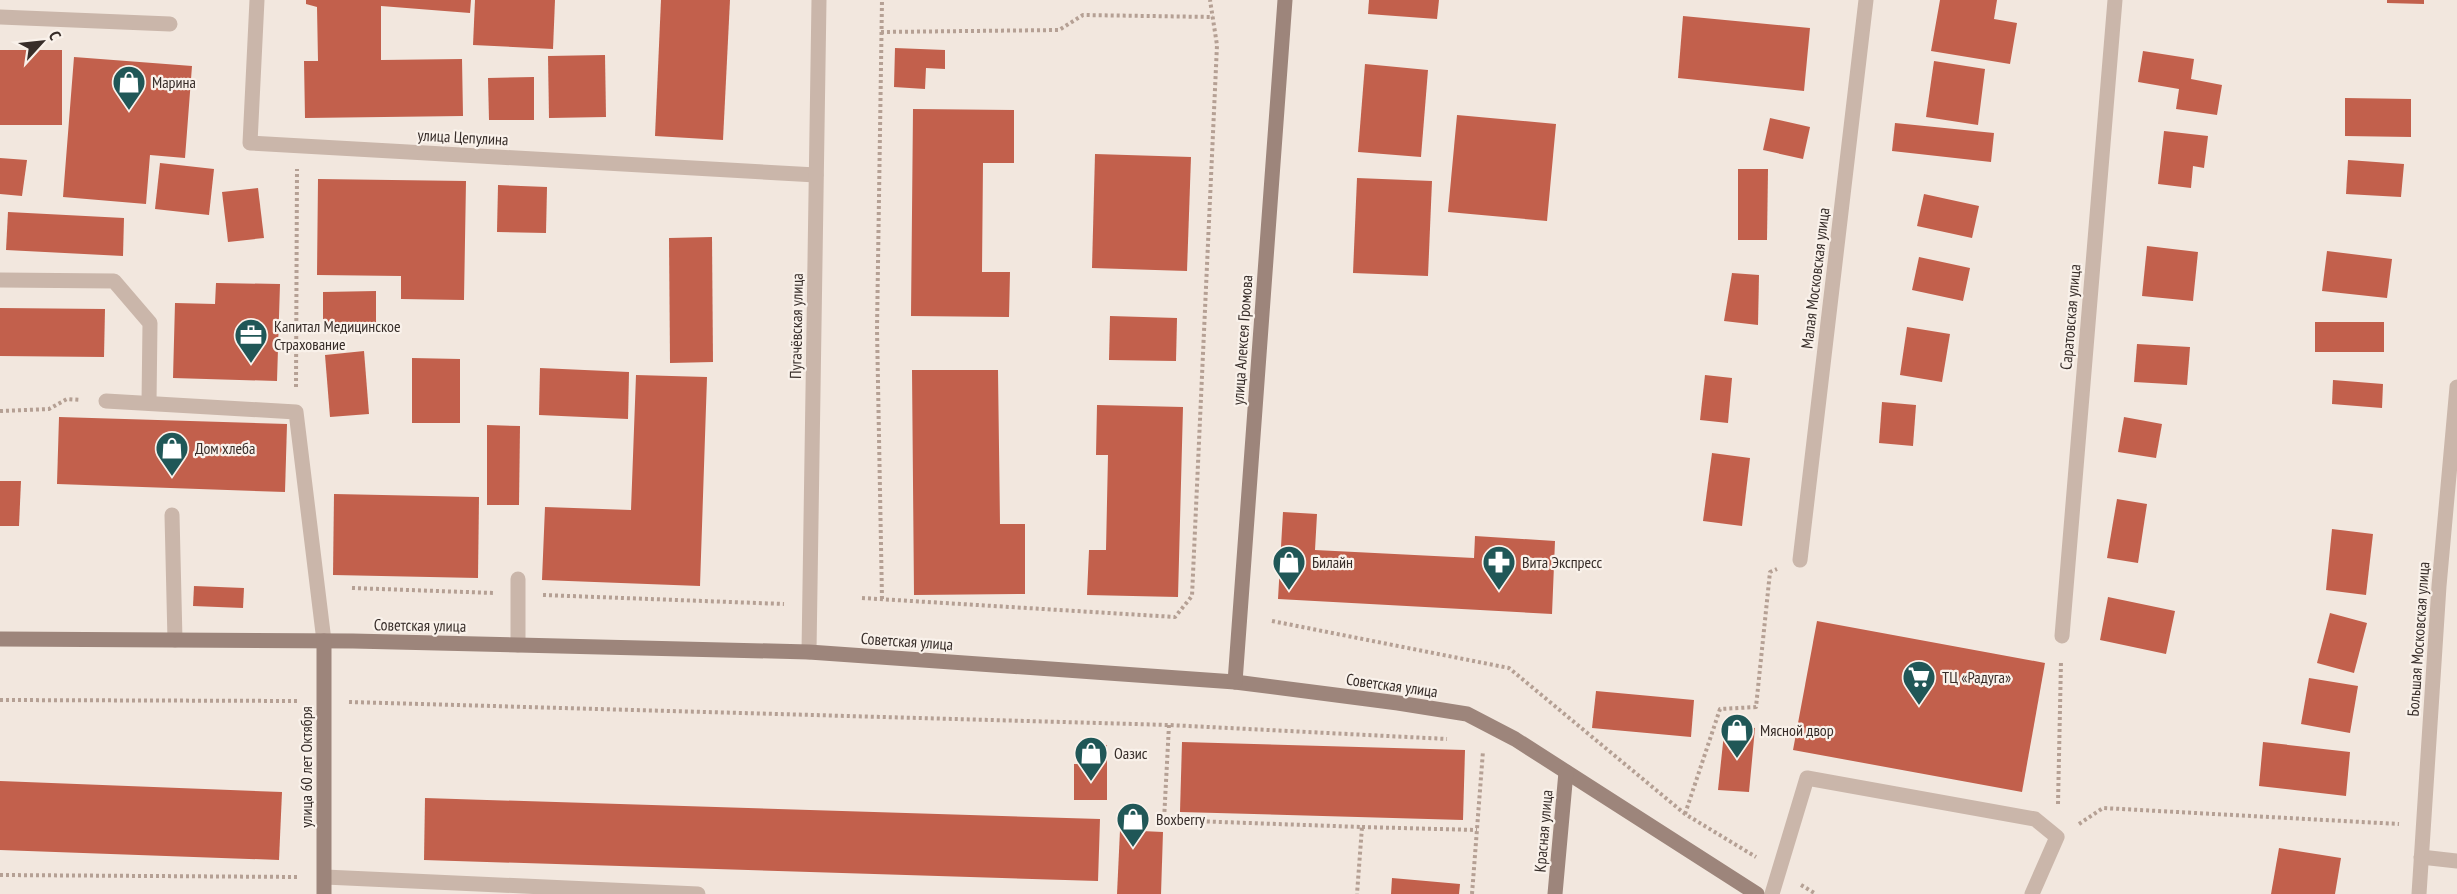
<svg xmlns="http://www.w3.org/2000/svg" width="2457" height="894" font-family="'PT Sans Narrow',sans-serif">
<rect width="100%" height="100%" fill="#f2e7de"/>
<g fill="#c2604c">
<polygon points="306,0 471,0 470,13 381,6 381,60 462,59 463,116 305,118 304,61 318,61 317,7 306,4"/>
<polygon points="475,0 555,0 553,49 473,45"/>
<polygon points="661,0 730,0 723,140 655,136"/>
<polygon points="1369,0 1439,0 1437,19 1368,14"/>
<polygon points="1940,0 1997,0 1994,19 2017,23 2010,64 1931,51"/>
<polygon points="2387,0 2424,0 2424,4 2387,3"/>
<polygon points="1683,16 1810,28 1804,91 1678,78"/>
<polygon points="895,48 945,50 945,69 926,68 925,89 894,87"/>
<rect x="0" y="50" width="62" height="75"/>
<polygon points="2143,51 2194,59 2191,79 2222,85 2217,115 2176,109 2179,89 2138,82"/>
<polygon points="605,55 606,117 549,118 548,56"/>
<polygon points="74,57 192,66 185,158 150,155 146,204 63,197"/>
<polygon points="1934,61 1985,69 1978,125 1926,117"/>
<polygon points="1365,64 1428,70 1421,157 1358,152"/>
<polygon points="534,77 534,120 489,120 488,78"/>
<polygon points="2345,98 2411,99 2411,137 2345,136"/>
<polygon points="913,109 1014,110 1014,163 983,163 982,272 1010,272 1009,317 911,316"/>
<polygon points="1457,115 1556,124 1547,221 1448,212"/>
<polygon points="1770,118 1810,127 1803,159 1763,150"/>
<polygon points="1895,123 1994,133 1991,162 1892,151"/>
<polygon points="2164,131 2208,136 2204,168 2193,166 2191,188 2158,184"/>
<polygon points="1095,154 1191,157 1187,271 1092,268"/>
<polygon points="0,158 27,160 22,196 0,194"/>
<polygon points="2348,160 2404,164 2401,197 2346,194"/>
<polygon points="160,163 214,169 209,215 155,209"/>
<polygon points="1738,169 1768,169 1767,240 1738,240"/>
<polygon points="1357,178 1432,181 1428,276 1353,273"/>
<polygon points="318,179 466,181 464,300 401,299 401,276 317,275"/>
<polygon points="498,185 547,187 546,233 497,232"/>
<polygon points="258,188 264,238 228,242 222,192"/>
<polygon points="1924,194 1979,206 1972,238 1917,226"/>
<polygon points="8,212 124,218 123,256 6,250"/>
<polygon points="712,237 713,362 670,363 669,238"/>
<polygon points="2147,246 2198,252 2193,301 2142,296"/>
<polygon points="2327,251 2392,259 2387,298 2322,291"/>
<polygon points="1919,257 1970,268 1963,301 1912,290"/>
<polygon points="1732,273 1759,275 1758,325 1724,321"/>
<polygon points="216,283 280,284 277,381 173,378 175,303 215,304"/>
<polygon points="376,291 376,331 323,331 323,292"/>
<polygon points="0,308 105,309 104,357 0,356"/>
<polygon points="1110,316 1177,318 1176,361 1109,360"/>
<rect x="2315" y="322" width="69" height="30"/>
<polygon points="1907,327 1950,334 1942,382 1900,375"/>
<polygon points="2137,344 2190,347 2187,385 2134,382"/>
<polygon points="364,351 369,414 330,417 325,355"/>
<polygon points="412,358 460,359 460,423 412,423"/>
<polygon points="540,368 629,372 628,419 539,415"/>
<polygon points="912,370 998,370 1000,524 1025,524 1025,594 914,595"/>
<polygon points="636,375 707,377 700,586 542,580 545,507 631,510"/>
<polygon points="1705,375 1732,378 1728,423 1700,420"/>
<polygon points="2333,380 2383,384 2382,408 2332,404"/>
<polygon points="1882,402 1916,405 1913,446 1879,443"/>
<polygon points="1097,405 1183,407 1178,597 1087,595 1089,550 1106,550 1108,455 1096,455"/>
<polygon points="59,417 287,424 285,492 57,484"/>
<polygon points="2124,417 2162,424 2156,458 2118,452"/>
<polygon points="487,425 520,426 519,505 487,505"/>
<polygon points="1712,453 1750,458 1742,526 1703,521"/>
<polygon points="0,481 21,481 19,526 0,526"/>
<polygon points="334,494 479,497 478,578 333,575"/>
<polygon points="2117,499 2147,504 2138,563 2107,558"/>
<polygon points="1283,512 1317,514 1315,550 1474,558 1475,536 1555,541 1552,614 1278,599"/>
<polygon points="2332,529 2373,534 2366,595 2326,590"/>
<polygon points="194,586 244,588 243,608 193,606"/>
<polygon points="2108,597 2175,611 2166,654 2100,640"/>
<polygon points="2330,613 2367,623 2354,673 2317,663"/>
<polygon points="1817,621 2045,663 2022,792 1793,750"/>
<polygon points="2309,678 2358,686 2350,733 2301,724"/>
<polygon points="1596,691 1694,700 1691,737 1592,728"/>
<polygon points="1725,724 1755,728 1749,792 1718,790"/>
<polygon points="1182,742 1465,750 1463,820 1180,812"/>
<polygon points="2263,742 2350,752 2346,796 2259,786"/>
<polygon points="1083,744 1107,745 1107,800 1074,800 1074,764 1083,764"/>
<polygon points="0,781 282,792 279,860 0,850"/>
<polygon points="425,798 1100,819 1098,881 424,860"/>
<polygon points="1120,830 1163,832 1161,894 1117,894"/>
<polygon points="2279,848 2341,858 2335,894 2271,894"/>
<polygon points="1392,878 1460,884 1459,894 1391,894"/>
</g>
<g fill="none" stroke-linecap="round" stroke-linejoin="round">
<g stroke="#b5a094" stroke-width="4" stroke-dasharray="3 3" stroke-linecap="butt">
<polyline points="881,32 1059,30 1083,15 1213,17"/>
<polyline points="296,387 297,169"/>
<polyline points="0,411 49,409 67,399 81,400"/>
<polyline points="352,588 494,593"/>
<polyline points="543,595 784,604"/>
<polyline points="862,598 1175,617 1192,596 1217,45 1210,0"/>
<polyline points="882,599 877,329 882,0"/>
<polyline points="1272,621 1509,668 1685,814 1756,857"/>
<polyline points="0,700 299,701"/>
<polyline points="349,702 1169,725 1447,739"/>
<polyline points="1169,725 1164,820 1362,827 1357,894"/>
<polyline points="2058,804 2061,661"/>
<polyline points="1685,814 1720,709 1756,707 1770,572 1777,569"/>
<polyline points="2079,824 2103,808 2399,824"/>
<polyline points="1362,827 1477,830"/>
<polyline points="0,875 299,877"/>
<polyline points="1801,885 1816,894"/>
<polyline points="1472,894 1483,751"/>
</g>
<g stroke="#cab6aa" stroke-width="15">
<polyline points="0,17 170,24"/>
<polyline points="0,280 114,281 150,323 149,403"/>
<polyline points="106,401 296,412 324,641"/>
<polyline points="172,515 175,640"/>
<polyline points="518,579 518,645"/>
<polyline points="2421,857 2457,861"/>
<polyline points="325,877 698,894"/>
<polyline points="1772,894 1807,778 2035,819 2057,837 2032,894"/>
</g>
<g stroke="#cab6aa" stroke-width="15">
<polyline points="257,0 250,143 816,175"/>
<polyline points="1800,560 1866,0"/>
<polyline points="2062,636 2115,0"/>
<polyline points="809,652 819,0"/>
<polyline points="2419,894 2439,586 2457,387"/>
</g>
<g stroke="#9d857b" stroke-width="15">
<polyline points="0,639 353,641 809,652 1235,682 1398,703 1467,714 1515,739 1757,894"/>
<polyline points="324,641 324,894"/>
<polyline points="1235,682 1285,0"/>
<polyline points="1555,894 1566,772"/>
</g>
</g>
<defs>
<symbol id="shop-pin" viewBox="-11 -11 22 30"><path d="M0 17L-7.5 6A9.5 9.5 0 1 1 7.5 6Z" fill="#205757" stroke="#f9f1ea"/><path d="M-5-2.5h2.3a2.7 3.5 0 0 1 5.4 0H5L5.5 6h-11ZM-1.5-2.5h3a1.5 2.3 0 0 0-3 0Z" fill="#fff"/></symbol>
<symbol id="office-pin" viewBox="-11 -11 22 30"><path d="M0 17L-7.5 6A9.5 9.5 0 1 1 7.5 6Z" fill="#205757" stroke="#f9f1ea"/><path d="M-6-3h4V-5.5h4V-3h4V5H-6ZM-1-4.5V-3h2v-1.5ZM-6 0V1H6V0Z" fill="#fff"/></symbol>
<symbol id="pharmacy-pin" viewBox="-11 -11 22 30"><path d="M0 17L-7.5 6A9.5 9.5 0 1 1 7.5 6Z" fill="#205757" stroke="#f9f1ea"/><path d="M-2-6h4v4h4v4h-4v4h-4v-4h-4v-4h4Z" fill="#fff"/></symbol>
<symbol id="supermarket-pin" viewBox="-11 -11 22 30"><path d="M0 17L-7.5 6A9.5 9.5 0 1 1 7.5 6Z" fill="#205757" stroke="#f9f1ea"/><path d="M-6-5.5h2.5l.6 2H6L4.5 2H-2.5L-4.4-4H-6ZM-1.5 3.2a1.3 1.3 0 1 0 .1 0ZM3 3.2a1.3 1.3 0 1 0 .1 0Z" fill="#fff"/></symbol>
</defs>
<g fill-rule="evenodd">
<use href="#shop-pin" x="110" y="63" width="38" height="52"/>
<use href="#office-pin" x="232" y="316" width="38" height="52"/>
<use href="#shop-pin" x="153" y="429" width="38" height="52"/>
<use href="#shop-pin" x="1270" y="543" width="38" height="52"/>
<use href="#pharmacy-pin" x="1480" y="543" width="38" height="52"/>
<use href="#supermarket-pin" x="1900" y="658" width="38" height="52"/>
<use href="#shop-pin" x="1718" y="711" width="38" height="52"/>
<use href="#shop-pin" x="1072" y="734" width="38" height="52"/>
<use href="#shop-pin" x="1114" y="800" width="38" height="52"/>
</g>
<g text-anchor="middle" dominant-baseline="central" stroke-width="4.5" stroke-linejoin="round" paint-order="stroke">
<g font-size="16" fill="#372d29" stroke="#f9f1ea" text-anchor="start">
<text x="152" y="82">Марина</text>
<text x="274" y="326">Капитал Медицинское<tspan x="274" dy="18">Страхование</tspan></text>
<text x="195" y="448">Дом хлеба</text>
<text x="1312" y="562">Билайн</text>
<text x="1522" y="562">Вита Экспресс</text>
<text x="1942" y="677">ТЦ «Радуга»</text>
<text x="1760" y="730">Мясной двор</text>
<text x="1114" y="753">Оазис</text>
<text x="1156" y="819">Boxberry</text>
</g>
<g font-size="16" fill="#372d29" stroke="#f9f1ea">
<text transform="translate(463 137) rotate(3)">улица Цепулина</text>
<text transform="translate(1815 278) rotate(-83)">Малая Московская улица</text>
<text transform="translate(2070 317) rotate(-85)">Саратовская улица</text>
<text transform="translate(796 326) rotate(-89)">Пугачёвская улица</text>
<text transform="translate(1242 340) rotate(-86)">улица Алексея Громова</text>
<text transform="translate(420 625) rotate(1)">Советская улица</text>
<text transform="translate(2418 639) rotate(-86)">Большая Московская улица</text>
<text transform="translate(907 641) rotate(4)">Советская улица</text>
<text transform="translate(1392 685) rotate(8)">Советская улица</text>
<text transform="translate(306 767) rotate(-90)">улица 60 лет Октября</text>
<text transform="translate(1543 831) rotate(-85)">Красная улица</text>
</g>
</g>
<g transform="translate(42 42) rotate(63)" stroke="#f9f1ea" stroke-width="4.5" paint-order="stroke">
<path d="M0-4.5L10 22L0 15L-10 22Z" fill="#372d29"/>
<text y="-9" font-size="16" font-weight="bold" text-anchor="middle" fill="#372d29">С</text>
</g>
</svg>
